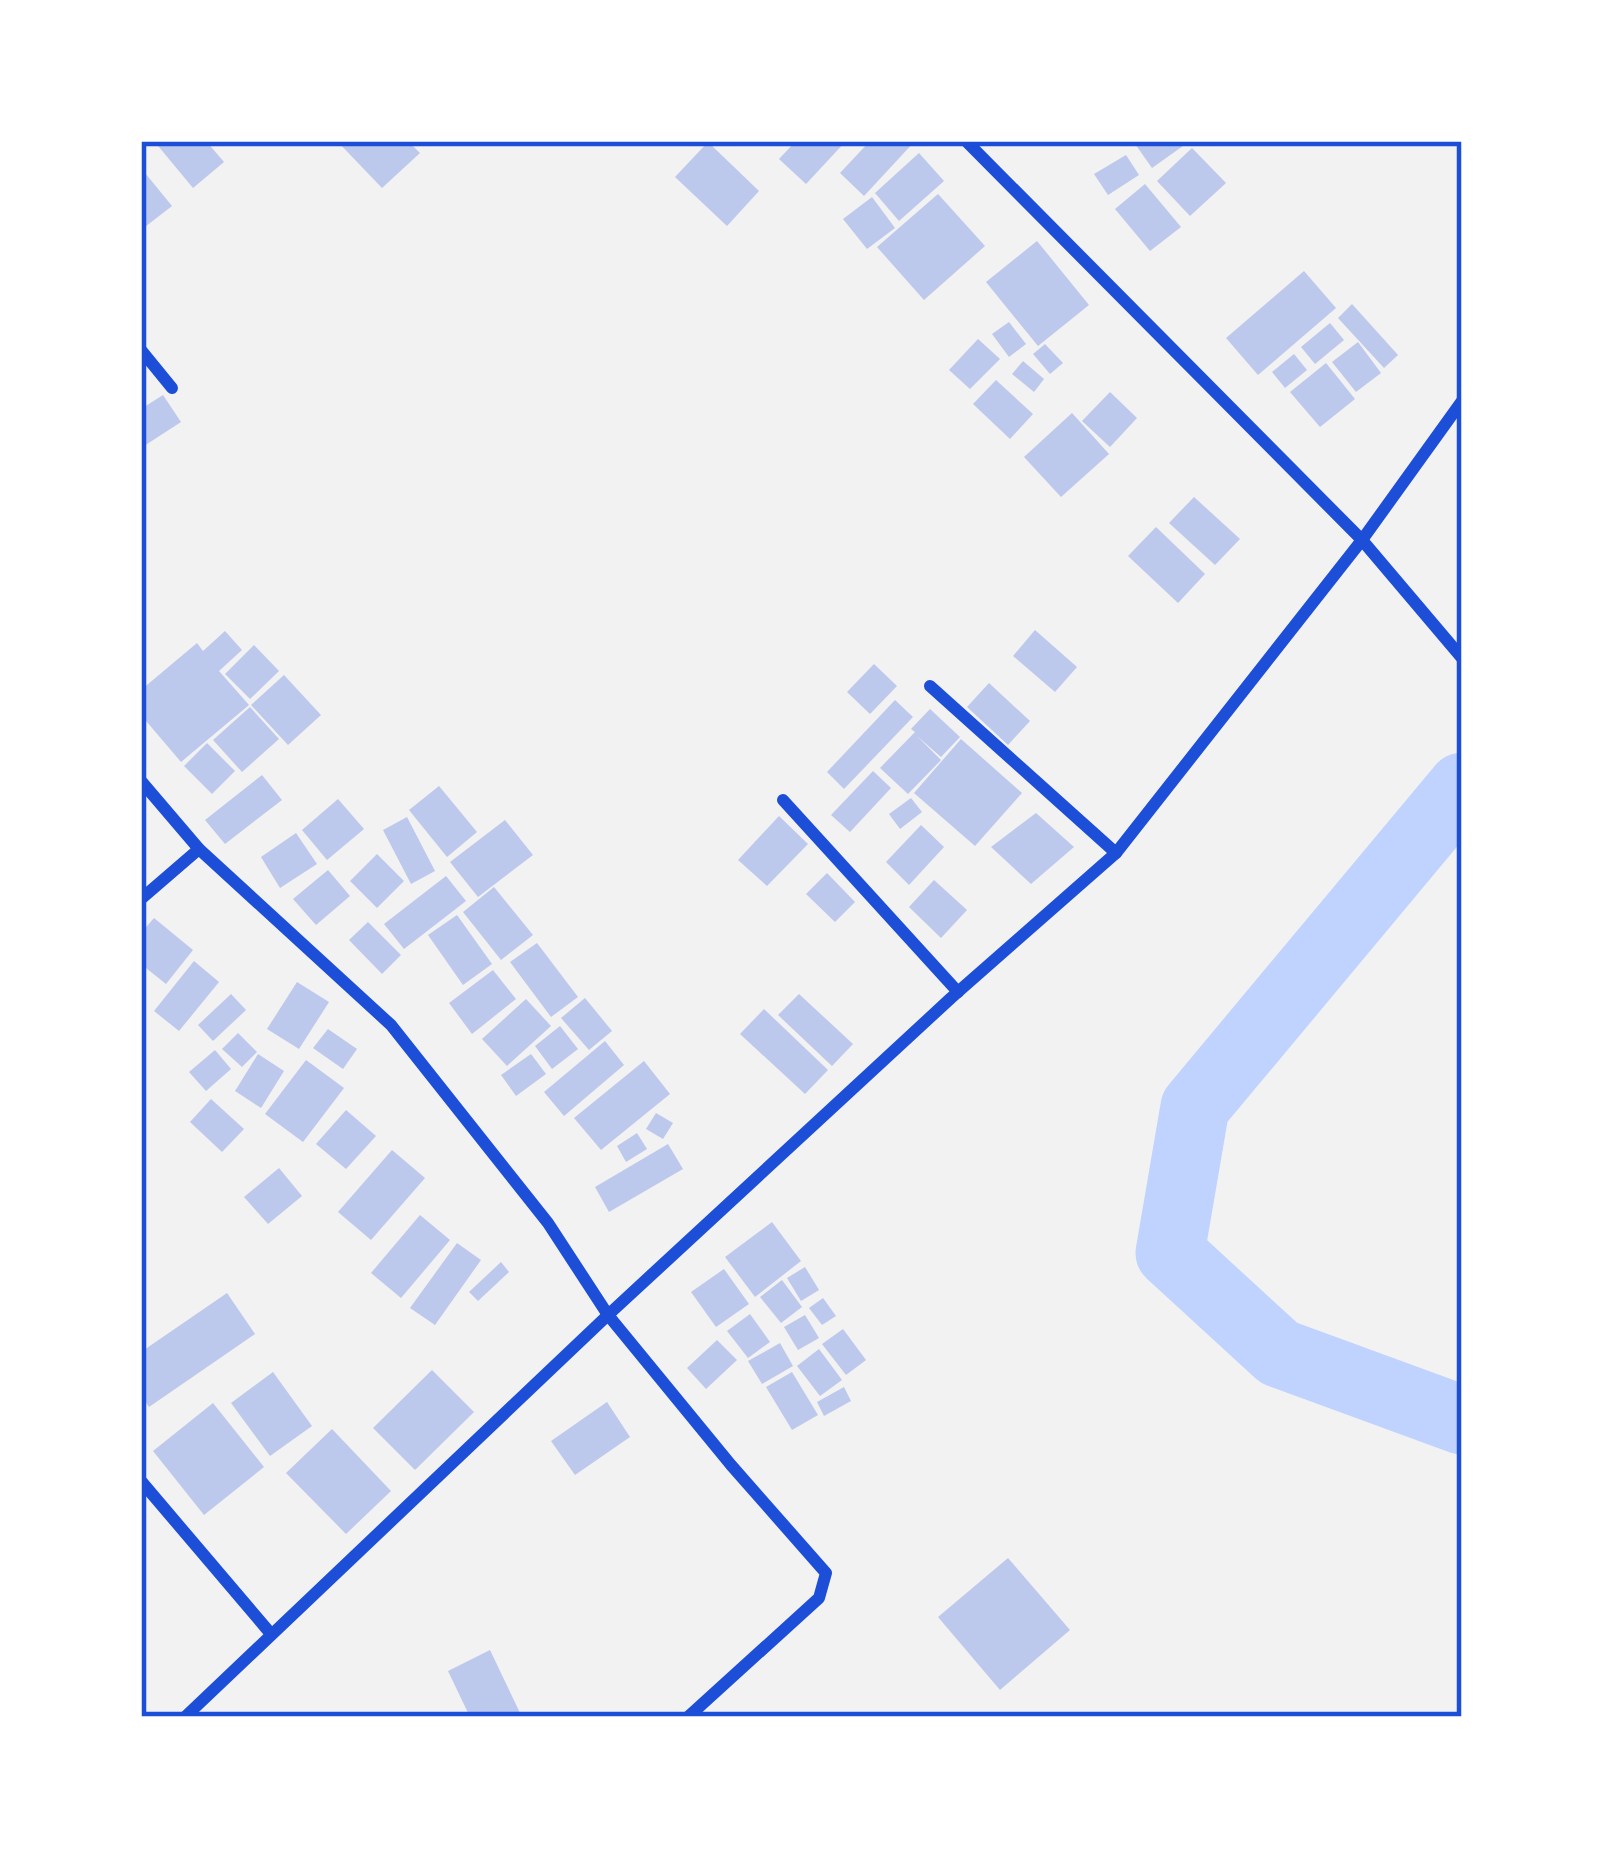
<svg xmlns="http://www.w3.org/2000/svg" width="1603" height="1858" font-family="Inter,sans-serif">
<rect width="100%" height="100%" fill="#f2f2f2"/>
<g fill="none" stroke-linecap="round" stroke-linejoin="round">
<polyline stroke="#bfd3fe" stroke-width="69" points="1462,787 1195,1107 1170,1253 1279,1353 1462,1420"/>
</g>
<g fill="#bdc9ec">
<polygon points="154,141 206,141 224,162 193,188"/>
<polygon points="337,141 408,141 420,153 382,188"/>
<polygon points="796,141 846,141 806,184 779,159"/>
<polygon points="870,141 915,141 864,196 840,173"/>
<polygon points="1133,141 1190,141 1152,168"/>
<polygon points="708,142 759,191 727,226 675,177"/>
<polygon points="1192,148 1226,183 1190,216 1157,181"/>
<polygon points="919,153 944,181 899,221 875,193"/>
<polygon points="1126,155 1139,175 1108,195 1094,174"/>
<polygon points="141,168 172,206 141,230"/>
<polygon points="1145,184 1181,227 1150,251 1115,209"/>
<polygon points="938,194 985,246 924,300 877,247"/>
<polygon points="872,197 895,228 867,249 843,219"/>
<polygon points="1037,241 1089,305 1038,346 986,282"/>
<polygon points="1304,271 1336,308 1258,375 1226,338"/>
<polygon points="1352,304 1398,355 1384,368 1338,318"/>
<polygon points="1009,322 1026,344 1009,357 992,334"/>
<polygon points="1330,323 1344,340 1315,364 1301,347"/>
<polygon points="978,339 1000,359 970,389 949,370"/>
<polygon points="1358,342 1381,373 1356,392 1332,362"/>
<polygon points="1045,344 1063,363 1050,374 1033,354"/>
<polygon points="1294,354 1307,370 1285,388 1272,372"/>
<polygon points="1023,361 1044,379 1034,392 1012,374"/>
<polygon points="1326,363 1355,399 1320,427 1290,392"/>
<polygon points="996,380 1033,414 1010,439 973,404"/>
<polygon points="1110,392 1137,418 1110,447 1082,421"/>
<polygon points="163,395 181,422 144,446 141,409"/>
<polygon points="1072,413 1109,454 1061,497 1024,457"/>
<polygon points="1194,497 1240,539 1215,565 1169,523"/>
<polygon points="1156,527 1205,574 1178,603 1128,556"/>
<polygon points="1035,630 1077,667 1055,692 1013,656"/>
<polygon points="225,631 242,650 219,671 249,705 181,762 141,715 141,690 197,643 203,651"/>
<polygon points="254,645 279,671 250,699 225,674"/>
<polygon points="874,664 897,686 870,714 847,692"/>
<polygon points="284,675 321,715 288,745 251,705"/>
<polygon points="989,683 1030,721 1008,745 967,707"/>
<polygon points="895,700 913,717 844,789 827,772"/>
<polygon points="250,707 279,739 242,772 213,740"/>
<polygon points="930,709 960,737 941,757 917,736 941,760 908,794 880,768 915,732 911,729"/>
<polygon points="961,739 1022,793 975,846 914,793"/>
<polygon points="207,743 235,771 212,794 184,766"/>
<polygon points="873,771 891,788 850,832 831,815"/>
<polygon points="262,775 282,800 225,844 205,820"/>
<polygon points="439,786 477,832 447,857 409,810"/>
<polygon points="911,798 922,812 900,829 889,814"/>
<polygon points="338,799 364,829 327,860 302,830"/>
<polygon points="1036,813 1074,847 1031,884 991,847"/>
<polygon points="779,816 808,844 767,886 738,860"/>
<polygon points="407,817 435,871 411,884 383,830"/>
<polygon points="505,820 533,855 478,897 450,862"/>
<polygon points="921,825 944,847 909,885 886,862"/>
<polygon points="296,833 317,864 280,888 261,857"/>
<polygon points="377,854 404,881 377,908 350,881"/>
<polygon points="328,870 350,896 316,925 293,899"/>
<polygon points="827,873 855,902 835,922 806,894"/>
<polygon points="446,876 466,901 404,949 384,924"/>
<polygon points="934,880 967,910 941,938 909,907"/>
<polygon points="494,887 533,935 501,960 463,912"/>
<polygon points="457,915 492,964 463,985 428,935"/>
<polygon points="154,918 193,950 166,984 141,964 141,933"/>
<polygon points="368,922 401,955 382,974 349,940"/>
<polygon points="537,943 578,997 551,1017 510,962"/>
<polygon points="194,961 219,982 179,1031 154,1011"/>
<polygon points="493,970 516,999 472,1034 449,1003"/>
<polygon points="297,982 329,1002 299,1049 267,1029"/>
<polygon points="231,994 246,1010 213,1041 198,1025"/>
<polygon points="799,994 853,1044 832,1066 778,1015"/>
<polygon points="585,998 612,1031 589,1050 561,1018"/>
<polygon points="526,999 551,1026 507,1066 482,1039"/>
<polygon points="764,1009 828,1070 805,1094 740,1034"/>
<polygon points="560,1026 578,1049 552,1069 535,1046"/>
<polygon points="328,1029 357,1049 343,1069 313,1048"/>
<polygon points="238,1033 257,1052 242,1067 222,1049"/>
<polygon points="605,1041 624,1065 564,1116 544,1092"/>
<polygon points="215,1050 231,1069 206,1091 189,1072"/>
<polygon points="258,1054 284,1071 261,1108 235,1091"/>
<polygon points="531,1054 546,1074 516,1096 501,1075"/>
<polygon points="306,1060 344,1088 303,1142 265,1114"/>
<polygon points="644,1061 670,1094 601,1150 574,1118"/>
<polygon points="211,1099 244,1129 222,1152 190,1122"/>
<polygon points="346,1110 376,1136 346,1169 316,1144"/>
<polygon points="656,1113 673,1123 663,1139 646,1129"/>
<polygon points="637,1133 647,1149 626,1162 617,1146"/>
<polygon points="668,1144 683,1169 609,1212 595,1187"/>
<polygon points="392,1150 425,1178 371,1240 338,1212"/>
<polygon points="279,1168 302,1196 268,1224 244,1197"/>
<polygon points="420,1215 450,1240 401,1298 371,1273"/>
<polygon points="772,1222 801,1261 755,1297 725,1257"/>
<polygon points="457,1243 481,1260 435,1325 410,1308"/>
<polygon points="501,1262 509,1272 478,1301 469,1292"/>
<polygon points="805,1267 819,1290 801,1301 787,1278"/>
<polygon points="724,1269 749,1304 716,1327 691,1292"/>
<polygon points="782,1280 802,1307 781,1323 760,1297"/>
<polygon points="227,1293 255,1334 149,1407 141,1395 141,1352"/>
<polygon points="823,1298 836,1316 822,1325 809,1308"/>
<polygon points="750,1314 770,1342 748,1358 727,1331"/>
<polygon points="805,1315 819,1338 798,1350 784,1327"/>
<polygon points="843,1329 866,1360 846,1375 822,1344"/>
<polygon points="717,1340 737,1360 706,1389 687,1368"/>
<polygon points="780,1343 793,1366 762,1384 748,1361"/>
<polygon points="819,1349 842,1380 820,1396 797,1366"/>
<polygon points="432,1370 474,1412 415,1470 373,1428"/>
<polygon points="273,1372 312,1426 270,1456 231,1403"/>
<polygon points="792,1372 818,1415 792,1430 766,1387"/>
<polygon points="844,1387 851,1401 824,1416 817,1402"/>
<polygon points="607,1402 630,1437 575,1475 551,1441"/>
<polygon points="213,1403 264,1467 204,1515 153,1451"/>
<polygon points="332,1429 391,1491 346,1534 286,1473"/>
<polygon points="1008,1558 1070,1630 1000,1690 938,1617"/>
<polygon points="490,1650 521,1715 516,1717 470,1717 448,1671"/>
</g>
<g fill="none" stroke-linecap="round" stroke-linejoin="round">
<g stroke="#1d4ed8" stroke-width="12">
<polyline points="966,141 1362,540 1462,658"/>
<polyline points="141,350 172,388"/>
<polyline points="930,686 1116,853"/>
<polyline points="141,781 199,849 391,1025 548,1223 608,1315 731,1465 826,1573 819,1598 688,1717"/>
<polyline points="783,800 958,992"/>
<polyline points="141,899 199,849"/>
<polyline points="141,1481 271,1634"/>
<polyline points="185,1717 608,1315 951,998 1116,853 1362,540 1462,401"/>
</g>
</g>
<rect width="1603" height="1858" fill="none" stroke="#ffffff" stroke-width="288"/>
<rect x="144" y="144" width="1315" height="1570" fill="none" stroke="#1d4ed8" stroke-width="4.5"/>
</svg>
